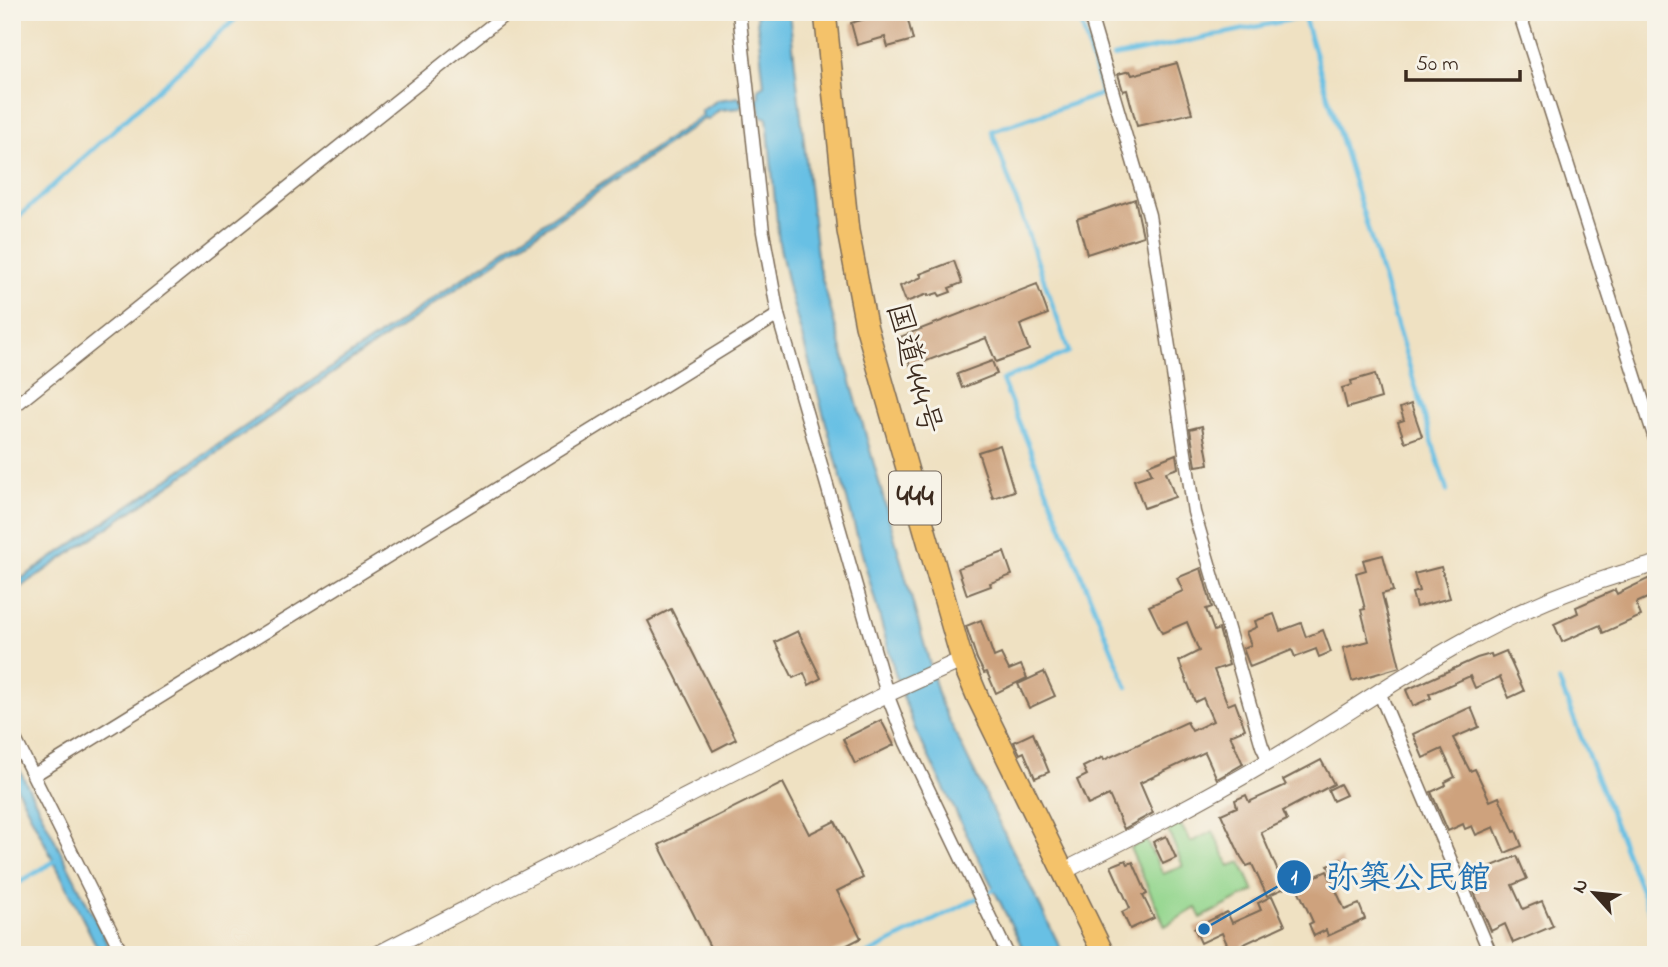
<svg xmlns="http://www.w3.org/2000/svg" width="1668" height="967" font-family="'Indie Flower','Klee One',sans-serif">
<rect width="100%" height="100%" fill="#f7f3e8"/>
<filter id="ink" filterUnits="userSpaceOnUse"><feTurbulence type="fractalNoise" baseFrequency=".0143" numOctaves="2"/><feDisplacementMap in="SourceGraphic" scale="14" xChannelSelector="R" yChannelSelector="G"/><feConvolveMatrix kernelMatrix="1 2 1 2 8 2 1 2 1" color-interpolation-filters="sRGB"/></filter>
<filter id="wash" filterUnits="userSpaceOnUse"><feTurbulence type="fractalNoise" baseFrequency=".00686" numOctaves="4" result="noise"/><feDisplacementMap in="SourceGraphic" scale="28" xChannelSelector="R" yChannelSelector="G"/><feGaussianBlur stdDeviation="1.57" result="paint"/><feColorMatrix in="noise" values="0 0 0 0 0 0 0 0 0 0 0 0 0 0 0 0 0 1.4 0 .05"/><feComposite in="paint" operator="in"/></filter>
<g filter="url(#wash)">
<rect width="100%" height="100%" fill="#efe1c2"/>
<polygon fill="#92d58c" stroke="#668055" stroke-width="2" points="1179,822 1191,842 1213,831 1229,866 1241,862 1254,891 1201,918 1196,908 1165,926 1130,848 1146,840 1163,874 1183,866 1167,828"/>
<g fill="#67c0e4" stroke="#517581" stroke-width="2">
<polygon points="756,12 789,12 818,264 941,704 1064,955 1026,955 915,729 897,680 790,293 779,243 767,118 761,116 759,103 741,105 740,108 719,110 708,120 704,119 12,593 12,585 703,115 701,111 718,100 739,97 740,100 759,98 758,89 764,85"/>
<polygon points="12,755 113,955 101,955 12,778"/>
</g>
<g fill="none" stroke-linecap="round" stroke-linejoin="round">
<g stroke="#67c0e4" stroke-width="4.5">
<polyline points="1078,12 1102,94 992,131 1069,352 1002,380 1127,687"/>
<polyline points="1304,17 1447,491"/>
<polyline points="1113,57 1327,12"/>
<polyline points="12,223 243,12"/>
<polyline points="1559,681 1656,928"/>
<polyline points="12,887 55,861"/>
<polyline points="1335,953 1336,955"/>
<polyline points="865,955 999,887"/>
</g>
</g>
<g id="blocks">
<g fill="#cea27d">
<polygon points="878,12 906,12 913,40 888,47 885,37 857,45 851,23 879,15"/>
<polygon points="1177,63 1192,113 1137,126 1127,90 1123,91 1118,74 1130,71 1132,75"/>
<polygon points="1135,199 1143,236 1087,254 1077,219"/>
<polygon points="954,261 962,283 949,288 951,292 940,296 938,293 928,296 928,294 906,302 900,286 922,277 920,274"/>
<polygon points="1037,284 1048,314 1020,325 1029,350 996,362 986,338 911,367 900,337"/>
<polygon points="992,361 997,374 962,388 957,374"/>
<polygon points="1375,374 1381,398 1347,408 1342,388 1352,385 1351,381"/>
<polygon points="1411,404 1422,436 1405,442 1398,422 1404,420 1400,408"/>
<polygon points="1202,426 1209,464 1196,466 1190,429"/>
<polygon points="1000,445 1014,491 993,498 978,452"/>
<polygon points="1176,454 1178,468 1166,472 1175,497 1144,508 1134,480 1152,474 1148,465"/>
<polygon points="1004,552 1012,575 990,583 991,586 967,595 958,568"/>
<polygon points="1383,555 1393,591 1382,594 1400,667 1352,681 1343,648 1369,641 1361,610 1365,609 1356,573 1366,570 1363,560"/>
<polygon points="1441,567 1450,598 1416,607 1412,593 1419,591 1414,574"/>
<polygon points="1201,568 1212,607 1206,609 1214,631 1219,629 1229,665 1214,670 1228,705 1235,702 1245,729 1230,735 1243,764 1217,779 1205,752 1140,783 1153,813 1124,829 1109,795 1088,805 1077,780 1087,775 1083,767 1103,757 1104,760 1187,722 1192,731 1213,721 1203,698 1195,702 1179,661 1199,651 1187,622 1162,633 1149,606 1183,591 1177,578"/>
<polygon points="1656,575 1656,594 1636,603 1641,616 1603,633 1600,625 1562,642 1554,624 1578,613 1576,607 1615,590 1617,594"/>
<polygon points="671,609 736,739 713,751 648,621"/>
<polygon points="1274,614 1280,631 1301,623 1306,637 1323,630 1331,652 1319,657 1316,649 1295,657 1292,650 1250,667 1243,648 1251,645 1246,632 1257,627 1255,621"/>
<polygon points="981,620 994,657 1001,654 1009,670 1021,665 1027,678 996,693 987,672 984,673 977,659 966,626"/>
<polygon points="798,631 821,678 809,685 804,673 793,678 775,642"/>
<polygon points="1506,651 1524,691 1509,698 1500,677 1475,688 1470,676 1429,694 1431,698 1413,706 1406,690 1477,658 1491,654 1492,657"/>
<polygon points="1044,672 1055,696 1029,708 1018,684"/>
<polygon points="1471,707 1479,727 1453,738 1470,771 1475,769 1490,801 1499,797 1514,832 1516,831 1522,846 1505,853 1494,827 1476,835 1472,826 1465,829 1463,824 1448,831 1431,792 1446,785 1445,782 1455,777 1442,749 1423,758 1413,734"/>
<polygon points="881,720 894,745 855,764 843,739"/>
<polygon points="1033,733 1049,772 1035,778 1024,752 1020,754 1014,742"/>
<polygon points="1321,760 1334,784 1283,811 1287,820 1261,832 1285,888 1267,896 1252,864 1247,866 1241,857 1221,814 1237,807 1235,800 1246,795 1249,802 1286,785 1283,780"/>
<polygon points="783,783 809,834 835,821 863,878 837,891 861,938 828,955 714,955 659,845"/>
<polygon points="1340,784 1346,795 1333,801 1328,790"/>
<polygon points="1166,836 1176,858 1163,864 1153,842"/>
<polygon points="1517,856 1527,879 1512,885 1523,909 1542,901 1553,926 1513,943 1505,924 1491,931 1467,876"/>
<polygon points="1341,859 1347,874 1335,879 1328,865"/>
<polygon points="1126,860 1128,864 1133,862 1147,894 1143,896 1154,918 1130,929 1122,912 1130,908 1111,866"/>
<polygon points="1327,871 1345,910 1359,904 1365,919 1328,936 1326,930 1314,936 1309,924 1313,922 1296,885"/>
<polygon points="1272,896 1285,925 1242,945 1246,955 1232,955 1222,933 1201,943 1194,928 1227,912 1232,923 1261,910 1258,903"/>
</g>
</g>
</g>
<g filter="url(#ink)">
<use href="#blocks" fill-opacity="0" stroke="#7a6a57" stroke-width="2"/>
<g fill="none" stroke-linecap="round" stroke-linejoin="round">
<defs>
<g id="minor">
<polyline points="1089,12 1149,215 1194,512 1262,746 1269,761"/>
<polyline points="1519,12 1656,442"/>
<polyline points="778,315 887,694 906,743 1008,955"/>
<polyline points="12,408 508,12"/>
<polyline points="1379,692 1491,955"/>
<polyline points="12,733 123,955"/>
<polyline points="34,775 778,315 763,232 739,12"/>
</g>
<g id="tertiary">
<path d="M1064,871C1133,836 1202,801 1269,761C1335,722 1397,678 1464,641C1523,608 1590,581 1656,564"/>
<polyline points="376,955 887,694 962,660"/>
</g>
<polyline id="trunk" points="825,12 848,231 866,325 962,660 978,698 1104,955"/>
</defs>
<use href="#minor" stroke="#7a6a57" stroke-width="15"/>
<use href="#tertiary" stroke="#7a6a57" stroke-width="18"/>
<use href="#trunk" stroke="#7a6a57" stroke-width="24"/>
<use href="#minor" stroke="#fff" stroke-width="12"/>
<use href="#tertiary" stroke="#fff" stroke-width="16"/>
<use href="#trunk" stroke="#f4c26a" stroke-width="21"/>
</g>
</g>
<g text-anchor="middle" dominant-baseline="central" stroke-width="6" stroke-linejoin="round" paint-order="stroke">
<rect fill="#f7f3e8" stroke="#73665b" stroke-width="2" x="889" y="471.5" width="52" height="53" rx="5"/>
<g font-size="30" font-weight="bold" fill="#3b2a1e">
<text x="915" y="498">444</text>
</g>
<g font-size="32" fill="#3b2a1e" stroke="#f7f3e8">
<text transform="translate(912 369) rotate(75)">国道444号</text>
</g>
</g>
<path fill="none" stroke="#1f6fb2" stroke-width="2.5" d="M1204 929L1294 877"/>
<g fill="#1f6fb2" stroke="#f7f3e8" stroke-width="2.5">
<circle cx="1204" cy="929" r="7"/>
<circle cx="1294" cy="877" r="18"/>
</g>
<g font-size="21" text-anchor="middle" font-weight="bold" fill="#fff">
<text x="1294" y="884">1</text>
</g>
<g font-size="33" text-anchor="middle" font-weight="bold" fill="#1f6fb2" stroke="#f7f3e8" stroke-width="6" stroke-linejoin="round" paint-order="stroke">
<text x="1408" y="888">弥築公民館</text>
</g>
<rect width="1668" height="967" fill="none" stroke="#f7f3e8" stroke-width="42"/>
<g transform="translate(1594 893) rotate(297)" stroke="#f7f3e8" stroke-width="5" paint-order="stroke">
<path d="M0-5L12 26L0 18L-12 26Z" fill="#3b2a1e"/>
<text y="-10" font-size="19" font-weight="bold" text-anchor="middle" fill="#3b2a1e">N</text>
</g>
<path d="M1406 70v10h114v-10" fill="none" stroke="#3b2a1e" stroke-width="3.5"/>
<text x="1416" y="70" font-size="21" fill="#3b2a1e" stroke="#f7f3e8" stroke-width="5" paint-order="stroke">50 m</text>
</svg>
